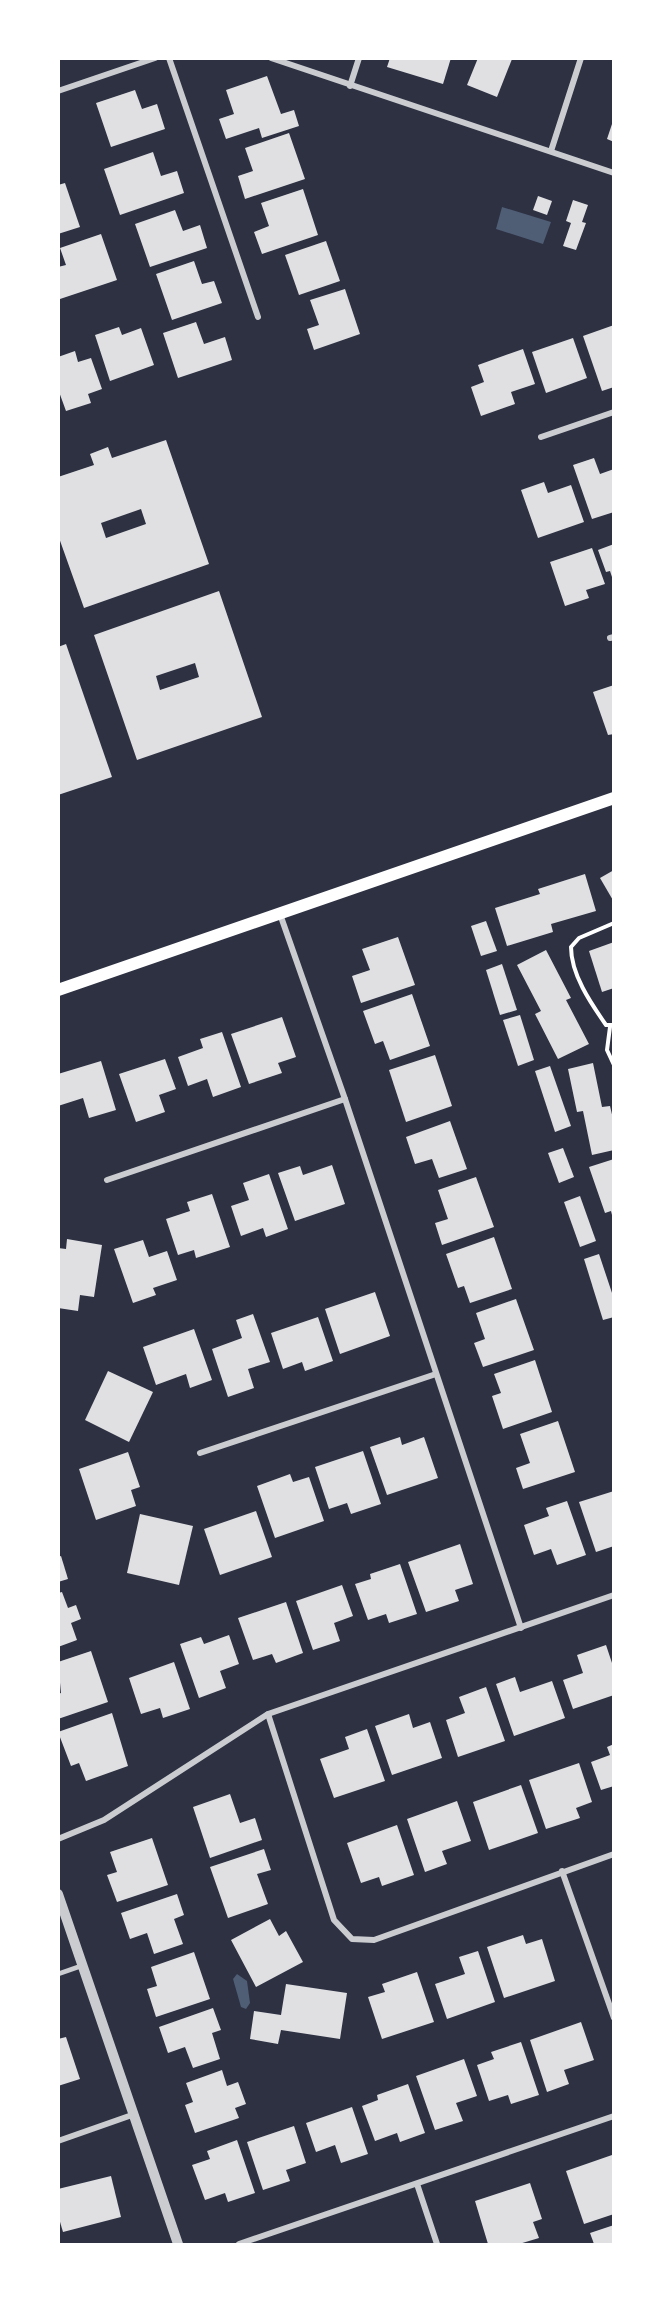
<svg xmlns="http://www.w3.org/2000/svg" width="672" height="2303" font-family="Karla,sans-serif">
<rect width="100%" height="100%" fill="#2d3142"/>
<g fill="#4f5d75">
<polygon points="502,207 551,222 543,244 496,229"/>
<polygon points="237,1974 247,1981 250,2003 246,2009 241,2007 233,1979"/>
</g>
<g fill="#e0e0e3" fill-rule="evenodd">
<polygon points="390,58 451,58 443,84 387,67"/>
<polygon points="478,58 512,59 497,97 467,85"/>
<polygon points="267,76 281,114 294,110 299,126 262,138 259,128 226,139 219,119 234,114 226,90"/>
<polygon points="135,90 142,109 157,104 165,129 111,147 96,103"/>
<polygon points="613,121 614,121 614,142 607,139"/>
<polygon points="289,133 305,179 245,199 238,176 253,171 245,148"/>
<polygon points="153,152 161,176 177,171 184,193 120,215 104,169"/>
<polygon points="65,183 80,227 58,234 58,185"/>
<polygon points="303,189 318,235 262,254 254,232 269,226 261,203"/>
<polygon points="538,196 552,201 547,215 533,210"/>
<polygon points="573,200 588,205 582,222 586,223 576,250 563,246 571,223 566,221"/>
<polygon points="175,210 183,231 200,225 207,248 150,267 135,224"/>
<polygon points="101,234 117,280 60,299 58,267 66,265 60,248"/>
<polygon points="326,241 340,281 299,295 285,255"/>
<polygon points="194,261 202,284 214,281 222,303 172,320 156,274"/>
<polygon points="345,289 360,334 314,350 307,329 319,325 310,300"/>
<polygon points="196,322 204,344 225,337 232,360 178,378 163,333"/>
<polygon points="614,325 614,387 602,391 583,336"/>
<polygon points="119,327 122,335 141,328 154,365 110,381 95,335"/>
<polygon points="573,338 587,378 546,393 532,352"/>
<polygon points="523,349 535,384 511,392 515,404 481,416 471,387 484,382 478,365"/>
<polygon points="75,351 78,362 91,358 102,389 88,394 91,403 66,411 58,389 58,357"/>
<path d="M166,440L209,564L84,608L58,535V477L94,465L90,454L108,447L112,458ZM141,509L146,524L106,538L101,523Z"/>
<polygon points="594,458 600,474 614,469 614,512 592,519 573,465"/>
<polygon points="544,482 548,493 571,485 584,522 538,538 521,490"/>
<polygon points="614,544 614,580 613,580 610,571 606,572 598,550"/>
<polygon points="592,548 605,584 586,590 589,598 565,606 550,562"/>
<path d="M219,591L262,717L137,760L94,635ZM195,663L199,677L160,690L156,676Z"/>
<polygon points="66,644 112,777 58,795 58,647"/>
<polygon points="614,685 614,734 608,735 593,692"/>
<polygon points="614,870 614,902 600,878"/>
<polygon points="585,874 596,911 551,924 553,932 507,946 495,908 540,894 538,889"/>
<polygon points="486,921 497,951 481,956 471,926"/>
<polygon points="398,937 415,985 361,1003 352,976 370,970 362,949"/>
<polygon points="614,942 614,988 602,992 589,951"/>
<polygon points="546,950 571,998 566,1000 589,1044 558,1059 535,1014 541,1011 517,965"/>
<polygon points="502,964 517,1010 500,1015 486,970"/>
<polygon points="412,994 430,1046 390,1060 383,1041 375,1044 363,1011"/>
<polygon points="520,1015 534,1060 518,1066 503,1020"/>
<polygon points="282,1017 296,1057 278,1063 282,1073 249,1084 231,1034"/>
<polygon points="222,1032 241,1087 213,1097 207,1079 188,1086 178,1057 203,1048 200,1039"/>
<polygon points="435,1055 452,1106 406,1122 389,1070"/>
<polygon points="165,1059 176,1089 159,1095 165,1112 136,1122 119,1074"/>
<polygon points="101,1061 116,1110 89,1118 83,1098 58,1106 58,1074"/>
<polygon points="593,1063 602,1107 610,1106 614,1123 614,1150 592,1155 583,1111 577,1112 568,1069"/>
<polygon points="550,1066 571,1126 555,1132 535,1071"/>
<polygon points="450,1121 467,1169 439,1178 432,1159 415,1164 406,1137"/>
<polygon points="563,1148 574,1177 559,1183 548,1153"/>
<polygon points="614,1159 614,1219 613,1219 611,1211 605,1213 589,1167"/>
<polygon points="332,1165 345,1204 295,1221 278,1173 300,1166 303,1175"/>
<polygon points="269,1174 288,1229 266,1237 263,1228 241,1236 231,1206 249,1200 243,1183"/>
<polygon points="476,1177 494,1227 442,1245 435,1223 448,1219 438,1190"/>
<polygon points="212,1194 230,1247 196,1258 194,1250 178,1255 166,1219 190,1211 187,1202"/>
<polygon points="580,1196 596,1241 580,1247 564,1202"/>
<polygon points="494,1237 512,1289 470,1303 464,1286 458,1288 446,1254"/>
<polygon points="67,1239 102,1245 94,1297 80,1295 78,1311 58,1308 58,1248 66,1249"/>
<polygon points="143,1240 149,1257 167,1251 177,1280 153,1288 156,1295 133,1303 114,1249"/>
<polygon points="599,1254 614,1299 614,1317 603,1320 584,1259"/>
<polygon points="375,1292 390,1336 340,1354 325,1309"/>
<polygon points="516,1299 534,1350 483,1367 474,1343 485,1339 476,1313"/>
<polygon points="253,1314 270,1362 248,1369 254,1388 228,1397 212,1349 242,1338 236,1320"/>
<polygon points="318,1317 333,1361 305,1371 302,1362 283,1369 271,1333"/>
<polygon points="194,1329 212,1380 190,1388 186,1374 156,1385 143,1347"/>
<polygon points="535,1360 552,1412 503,1429 492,1396 501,1393 494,1374"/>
<polygon points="108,1371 153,1392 129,1442 85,1420"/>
<polygon points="558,1421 575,1472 523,1489 516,1468 530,1463 520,1434"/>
<polygon points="400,1437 402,1445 424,1437 438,1478 387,1495 370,1447"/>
<polygon points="363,1451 381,1504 351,1514 347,1503 329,1509 315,1467"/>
<polygon points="128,1452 140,1487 131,1490 136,1506 96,1520 79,1469"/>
<polygon points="290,1474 293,1482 309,1477 324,1521 275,1538 257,1486"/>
<polygon points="614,1491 614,1546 596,1552 579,1502"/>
<polygon points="567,1501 586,1555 557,1565 551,1549 534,1555 524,1525 549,1516 546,1508"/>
<polygon points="256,1511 272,1557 220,1575 204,1529"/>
<polygon points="140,1514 193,1526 179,1585 127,1573"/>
<polygon points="460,1544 473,1584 455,1590 459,1601 426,1612 408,1562"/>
<polygon points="61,1556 68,1579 58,1582 58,1557"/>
<polygon points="400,1564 417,1614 389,1623 386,1614 368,1620 355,1584 371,1579 370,1574"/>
<polygon points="342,1585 353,1616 334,1623 340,1641 313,1650 296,1601"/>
<polygon points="62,1592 68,1608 76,1605 81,1619 71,1623 77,1640 58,1647 58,1593"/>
<polygon points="286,1602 303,1653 276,1663 272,1654 253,1660 238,1618"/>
<polygon points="229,1635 239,1664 220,1671 226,1688 199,1698 180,1644 201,1637 204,1644"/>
<polygon points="606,1645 614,1669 614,1695 573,1709 563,1680 583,1673 577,1655"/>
<polygon points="91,1651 108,1702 58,1719 58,1694 61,1693 58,1662"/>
<polygon points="174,1662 190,1709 163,1718 160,1708 141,1714 129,1678"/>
<polygon points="515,1677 520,1692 552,1681 565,1718 514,1736 496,1684"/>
<polygon points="486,1687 505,1741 458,1757 446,1720 465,1713 459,1697"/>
<polygon points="112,1713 128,1766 86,1781 79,1763 71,1766 58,1732"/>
<polygon points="409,1714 413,1728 430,1722 442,1758 392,1775 375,1726"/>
<polygon points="367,1729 385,1781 334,1798 320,1759 349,1749 345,1737"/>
<polygon points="614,1744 614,1786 601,1790 591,1762 610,1755 607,1747"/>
<polygon points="579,1763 592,1802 576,1808 580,1818 546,1829 529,1780"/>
<polygon points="521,1785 538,1833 489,1850 473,1802"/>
<polygon points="230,1794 240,1823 255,1818 262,1840 210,1858 193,1807"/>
<polygon points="457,1801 471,1841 442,1851 447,1864 425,1872 407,1819"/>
<polygon points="397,1825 414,1875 382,1886 379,1877 361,1883 347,1843"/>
<polygon points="152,1838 168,1885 117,1902 107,1875 117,1872 110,1852"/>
<polygon points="264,1849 271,1870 257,1874 268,1904 228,1918 210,1867"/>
<polygon points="177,1894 184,1915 174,1919 183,1944 154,1954 147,1933 130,1939 121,1913"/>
<polygon points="270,1919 279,1936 286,1931 303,1962 256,1987 231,1940"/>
<polygon points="523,1935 526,1944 542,1939 555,1981 504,1998 487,1947"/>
<polygon points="478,1951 495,2002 447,2019 435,1984 465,1974 459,1957"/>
<polygon points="194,1952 210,1999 156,2017 147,1989 157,1986 151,1967"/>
<polygon points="417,1972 434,2022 382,2039 368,1997 385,1992 382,1984"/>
<polygon points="286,1984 347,1993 340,2039 281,2030 278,2044 250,2039 254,2011 281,2015"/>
<polygon points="213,2008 221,2030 212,2033 220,2059 193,2068 185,2047 168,2053 159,2027"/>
<polygon points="581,2022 594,2060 564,2070 569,2084 547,2092 530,2040"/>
<polygon points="66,2037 80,2079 58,2086 58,2039"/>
<polygon points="521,2042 539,2095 511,2104 508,2095 489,2101 477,2065 494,2059 491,2052"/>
<polygon points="464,2059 477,2096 456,2103 463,2121 435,2130 416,2076"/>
<polygon points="222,2070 227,2086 238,2082 246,2104 235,2108 239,2118 195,2133 185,2105 193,2102 186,2083"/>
<polygon points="408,2084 425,2133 400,2142 397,2133 375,2141 362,2106 378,2100 377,2095"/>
<polygon points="352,2107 368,2154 341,2163 335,2145 316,2152 306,2123"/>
<polygon points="294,2126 306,2163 286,2170 290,2181 263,2190 247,2142"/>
<polygon points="237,2140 255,2193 228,2202 225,2193 205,2200 192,2165 210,2159 207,2151"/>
<polygon points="612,2155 614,2214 584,2224 566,2171"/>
<polygon points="111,2176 121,2217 63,2232 58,2215 58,2189"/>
<polygon points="530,2183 542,2219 533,2222 539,2238 519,2244 488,2244 475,2201"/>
<polygon points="614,2225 614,2244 594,2244 590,2233"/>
</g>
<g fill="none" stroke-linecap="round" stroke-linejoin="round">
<g stroke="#fff" stroke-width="4">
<path d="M614,923L579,938L571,947C571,974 590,1002 606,1025H614"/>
<polyline points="610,1027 607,1050 614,1065"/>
</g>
<polyline stroke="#caccd0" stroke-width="4.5" points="58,1974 81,1966"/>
<g stroke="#caccd0" stroke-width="6">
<polyline points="169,58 258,317"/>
<polyline points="271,58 614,173"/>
<polyline points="350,86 359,58"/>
<polyline points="58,91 155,58"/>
<polyline points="551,151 581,58"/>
<polyline points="541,437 614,412"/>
<polyline points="610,638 614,637"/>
<polyline points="280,914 345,1099 521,1628"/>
<polyline points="107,1180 345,1099"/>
<polyline points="200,1453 436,1374"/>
<polyline points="268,1714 334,1920 352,1939 374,1940 614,1854"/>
<polyline points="58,1839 104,1820 268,1714 614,1595"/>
<polyline points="562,1871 614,2018"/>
<polyline points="58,2141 132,2115"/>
<polyline points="417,2184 437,2244"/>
<polyline points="239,2244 614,2116"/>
</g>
<polyline stroke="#caccd0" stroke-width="10" points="58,1894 178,2244"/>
<polyline stroke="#fff" stroke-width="12" points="58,990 614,798"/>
</g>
<rect width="672" height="2303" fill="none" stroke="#ffffff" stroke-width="120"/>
</svg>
